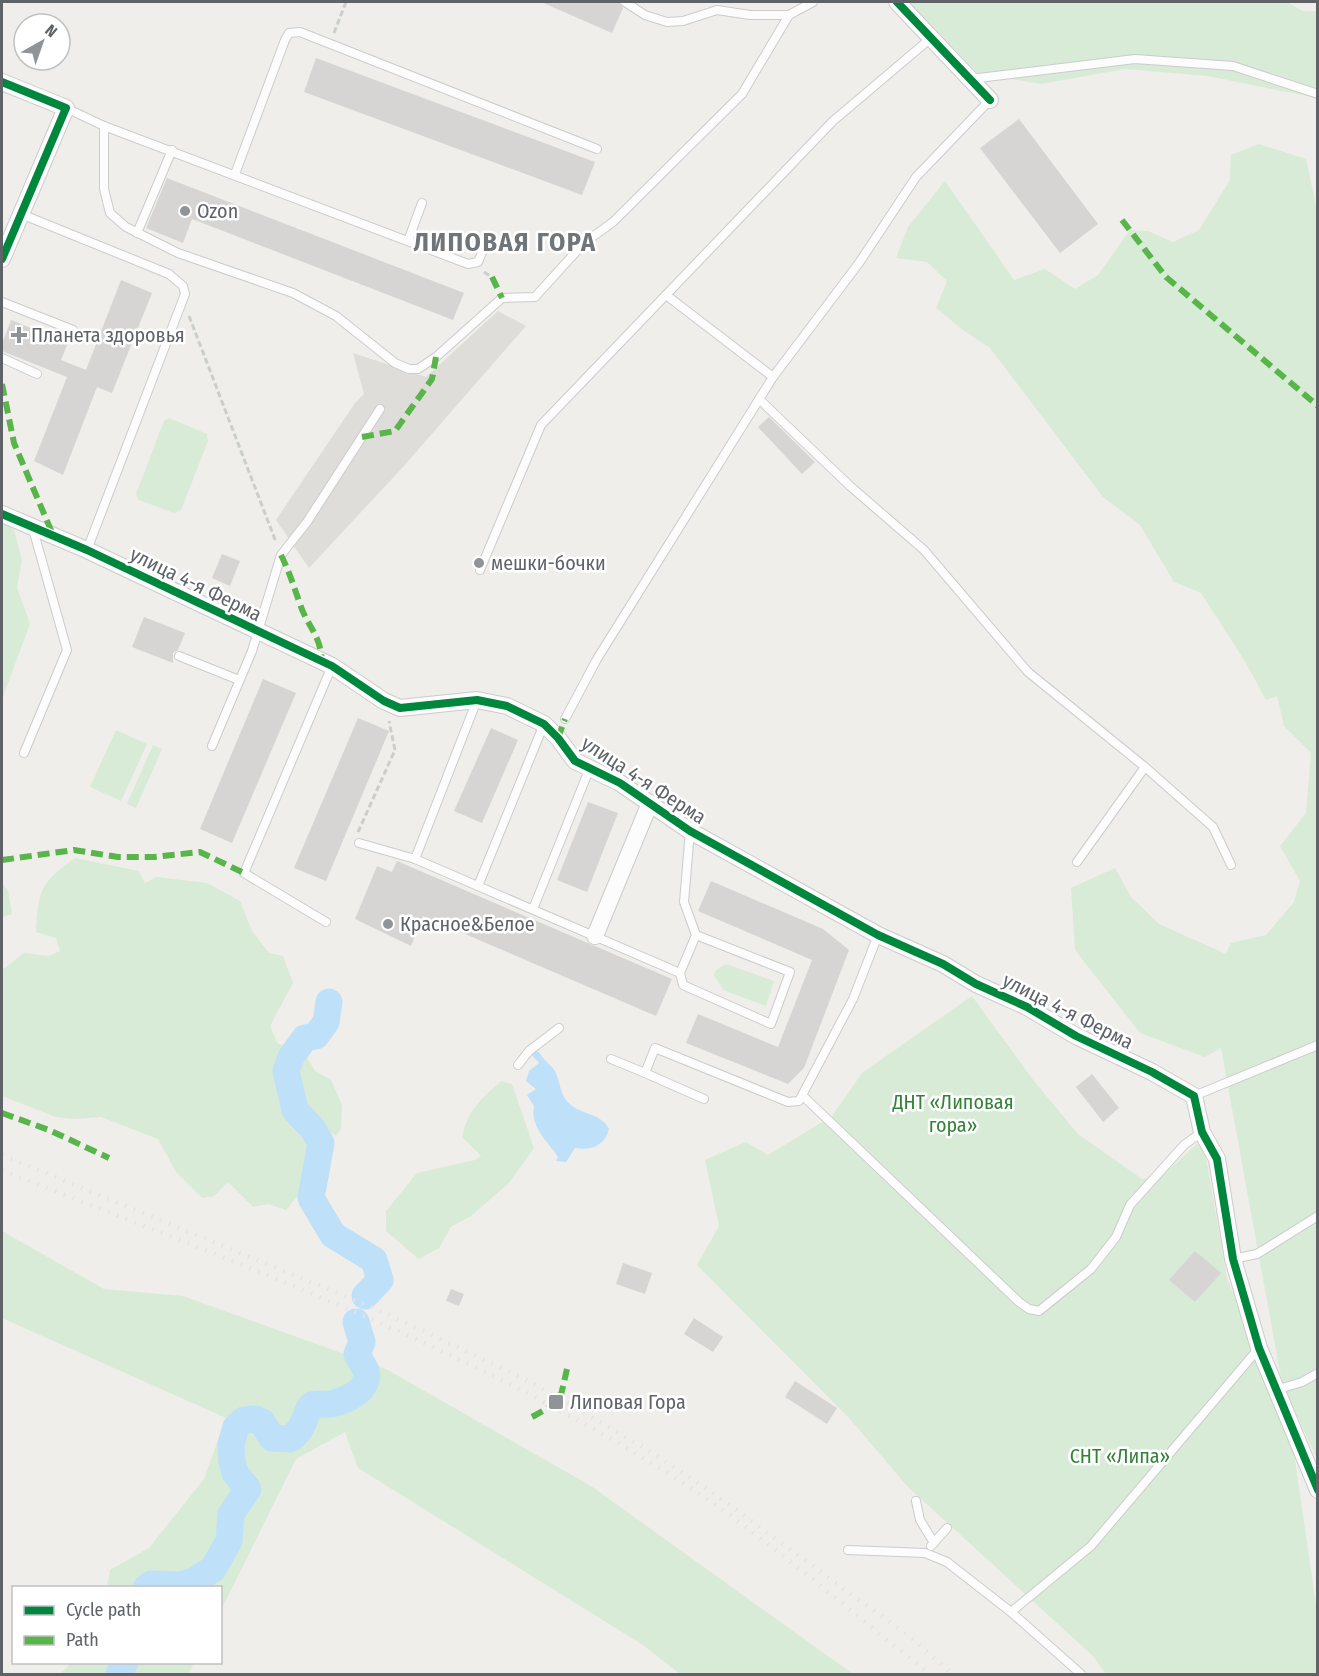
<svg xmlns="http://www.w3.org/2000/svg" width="1319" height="1676" font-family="'Fira Sans Condensed',sans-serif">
<rect width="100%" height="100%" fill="#efeeea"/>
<polygon fill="#dfddda" points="498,311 526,326 403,467 309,568 276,520 355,403 364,394 353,353 426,377"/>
<g fill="#d8ebd6">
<polygon points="909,2 1287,2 1303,11 1317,11 1317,98 1208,76 1125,69 1041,84 978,73"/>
<polygon points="1259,144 1306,159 1318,215 1317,1459 1282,1383 1221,1048 1205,1057 1140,1033 1075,950 1071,888 1115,868 1131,897 1159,924 1226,954 1231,943 1266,935 1294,902 1300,881 1280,846 1306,813 1311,753 1284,726 1277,696 1266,700 1246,663 1201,593 1174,582 1140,525 1103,497 990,348 963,330 936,308 947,281 927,262 896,258 908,227 945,181 1014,280 1045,269 1075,289 1098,275 1130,230 1148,231 1173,242 1199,230 1230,180 1231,155"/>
<polygon points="169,418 207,434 208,441 181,510 174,513 139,500 136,494 164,421"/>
<polygon points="2,522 14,530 22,560 17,588 30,624 2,699"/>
<polygon points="116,730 147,744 121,801 90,787"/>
<polygon points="153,745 162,749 136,808 127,804"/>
<path d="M75,858L139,871L145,883L156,877L207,883L240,901L252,931L269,953L283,956L293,983L270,1026L278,1044L301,1047L315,1071L331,1080L342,1105L341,1129L336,1136L305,1114C305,1126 310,1130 312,1141C315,1158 305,1171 305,1187L286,1210L268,1204L253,1207L228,1182L214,1196L202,1198L176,1172L158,1139L101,1117L74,1119L56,1117L2,1096V970L24,953L49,956L60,951L56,938L36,932C39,888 40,884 75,858Z"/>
<polygon points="2,883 8,891 12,914 2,917"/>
<polygon points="726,964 774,981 766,1006 723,990 714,975 716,970"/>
<polygon points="972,996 1034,1081 1078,1134 1142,1179 1161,1177 1197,1144 1204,1146 1227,1279 1254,1341 1293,1446 1317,1612 1317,1674 1106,1674 1093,1656 908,1487 850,1419 697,1265 719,1226 705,1160 746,1142 768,1155 832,1116 862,1073"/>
<path d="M501,1081L512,1084L534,1148L509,1183L471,1216L451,1227L439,1248L419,1259L386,1231V1211L417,1173L475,1160L481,1156L462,1137C467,1111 482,1098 501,1081Z"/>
<polygon points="2,1231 104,1289 183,1296 386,1369 591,1486 853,1674 680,1674 643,1645 358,1468 345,1432 296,1459 221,1610 220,1588 107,1587 110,1570 149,1548 204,1479 226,1418 2,1318"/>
<polygon points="72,1662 194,1662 194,1663 188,1674 60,1674"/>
</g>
<path fill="#bfe0f9" d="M534,1051L539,1052C543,1060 551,1064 556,1073C560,1082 560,1092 566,1100C577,1115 601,1112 609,1129C605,1146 590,1151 575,1148L566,1162L556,1161L558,1157C548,1141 530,1128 534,1106L527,1095L536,1089L526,1081L529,1071L539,1063L530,1053Z"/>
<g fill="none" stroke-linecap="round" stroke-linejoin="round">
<g stroke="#bfe0f9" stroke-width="27">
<polyline points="329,1002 326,1022 316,1036 305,1038 291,1057 286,1071 295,1110 313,1129 321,1143 311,1198 333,1235 374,1260 380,1280 365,1296"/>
<path d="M146,1588L151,1584L181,1585L194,1581L213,1569L229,1541L231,1514L248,1489L235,1473L232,1462L231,1444L236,1427L244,1420L255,1419L262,1422L272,1438L290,1439C306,1429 306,1408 312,1405C317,1403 325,1405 331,1404C345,1401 371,1390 366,1371C364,1366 360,1360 357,1354L362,1342L356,1322"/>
<polyline points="119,1674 125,1662"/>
</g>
</g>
<g fill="#d6d5d3">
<polygon points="541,2 619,2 623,8 612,33"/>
<polygon points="316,58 595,162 582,195 304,92"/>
<polygon points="1019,119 1098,224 1060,253 980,148"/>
<polygon points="167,178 464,293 453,320 192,219 183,243 146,228"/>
<polygon points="121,280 152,293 112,393 97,387 63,475 34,461 67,377 2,351 2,344 11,320 68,343 61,360 86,370"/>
<polygon points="769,417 815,462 802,474 758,427"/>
<polygon points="222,554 240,561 230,586 212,578"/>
<polygon points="144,617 185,633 178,650 173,653 173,663 132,647"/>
<polygon points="263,679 296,693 232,843 200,829"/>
<polygon points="358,718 389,731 326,881 294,868"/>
<polygon points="491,728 518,740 482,823 454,811"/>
<polygon points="588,802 618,813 587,892 557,880"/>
<polygon points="397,861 672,979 656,1016 423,916 411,946 355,919 377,866 392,872"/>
<polygon points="711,881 823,929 849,950 804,1068 788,1084 686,1043 698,1014 778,1047 812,960 698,911"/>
<polygon points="1092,1074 1119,1108 1103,1122 1076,1087"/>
<polygon points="1195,1251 1221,1273 1195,1302 1169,1280"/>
<polygon points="623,1263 652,1273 645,1294 616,1284"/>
<polygon points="451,1289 464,1294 459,1306 446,1301"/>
<polygon points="694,1318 723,1337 713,1352 684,1334"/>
<polygon points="795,1381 837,1408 827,1424 785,1397"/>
</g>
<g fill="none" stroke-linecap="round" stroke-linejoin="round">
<defs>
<g id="lane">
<polyline points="625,2 645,15 667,22 683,21 717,10 750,15 789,15"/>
<polyline points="970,79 1135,59 1233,66 1318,94"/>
<polyline points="66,108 104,126 468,264 478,262 489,236"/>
<polyline points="104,126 104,189 110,213 126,227 178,253 293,293 336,316 395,363 409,369 418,369 436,357 502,298 535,297 584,243 613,222 742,94 789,15 813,2"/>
<polyline points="235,174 285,40 289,33 300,32 597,149"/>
<polyline points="21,214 169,274 183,286 185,294 87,550"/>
<polyline points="137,233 172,150"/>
<polyline points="408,241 422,203"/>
<polyline points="666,295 773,377"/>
<polyline points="2,302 73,330"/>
<polyline points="2,358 37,374"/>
<polyline points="759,399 850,486 924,550 1028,672 1145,767 1213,827 1231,865"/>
<polyline points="480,570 541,425 833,121 931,38"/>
<polyline points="179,656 239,680"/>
<polyline points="565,719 597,659 773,377 859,263 916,177 990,100"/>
<polyline points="212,746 252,651 281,555 307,522 380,409"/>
<polyline points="24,753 67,650 33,529"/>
<polyline points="690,831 684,902 696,935 680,973 683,985 771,1024 790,972 696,935"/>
<polyline points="359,843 415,859 680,973"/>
<polyline points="415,859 477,700"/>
<polyline points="1077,862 1145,767"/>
<polyline points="478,886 544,724"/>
<polyline points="533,909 589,770"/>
<polyline points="326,922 244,873 332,666"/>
<polyline points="611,1059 645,1073"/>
<polyline points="518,1065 529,1051 559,1028"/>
<polyline points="803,1096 1019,1302 1029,1309 1039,1311 1091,1269 1116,1237 1130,1205 1184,1145 1202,1132"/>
<polyline points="1194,1096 1318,1045"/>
<polyline points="704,1099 645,1073 655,1048 788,1102 799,1101 853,999 878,935"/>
<polyline points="1233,1259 1257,1254 1318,1216"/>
<polyline points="1276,1390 1302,1382 1318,1373"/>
<polyline points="916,1501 920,1520 934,1543"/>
<polyline points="931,1546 947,1528"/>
<polyline points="848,1550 925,1553 947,1562 1011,1612 1081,1674"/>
<polyline points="1011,1612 1091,1546 1259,1348"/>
</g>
<g id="street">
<polyline points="897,2 990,100"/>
<polyline points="2,82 66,108 2,259"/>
<polyline points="2,514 87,550 332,666 384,701 400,708 477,700 507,706 544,724 558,738 575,761 620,783 690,831 878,935 943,964 976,984 1027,1007 1076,1036 1152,1072 1194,1096 1202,1132 1217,1159 1233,1259 1259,1348 1318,1490"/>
<polyline points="595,936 650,803"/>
</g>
</defs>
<use href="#lane" stroke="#cbcccc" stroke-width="10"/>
<use href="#street" stroke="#cbcccc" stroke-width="18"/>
<g stroke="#cacfcc" stroke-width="3" stroke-dasharray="6 3" stroke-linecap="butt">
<polyline points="334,33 346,2"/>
<polyline points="484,272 492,277"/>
<polyline points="189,316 276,542"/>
<polyline points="358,832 395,750 389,721"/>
</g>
<use href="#lane" stroke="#fdfcfc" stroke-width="8"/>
<use href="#street" stroke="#fdfcfc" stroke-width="16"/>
<g stroke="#e4e4e4" stroke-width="4.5" stroke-dasharray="1.5 8" stroke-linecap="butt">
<polyline points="2,1155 374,1308 523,1378 638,1444 706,1488 914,1640 952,1674"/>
<path d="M2,1170C225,1259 453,1340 658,1467C756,1527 840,1604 930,1674"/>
</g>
<g stroke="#58b549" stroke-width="6" stroke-dasharray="12 6" stroke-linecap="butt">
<polyline points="1122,220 1166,277 1318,406"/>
<polyline points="492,277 502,298"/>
<polyline points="2,384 14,443 53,535"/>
<polyline points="362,437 395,431 432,379 436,357"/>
<path d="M281,555C289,571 294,587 300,604C308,628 320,633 322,661"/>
<polyline points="558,738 565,719"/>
<polyline points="2,860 74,850 118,857 154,857 200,852 244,873"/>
<polyline points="2,1113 49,1130 109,1158"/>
<polyline points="532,1417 552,1406 556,1396 561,1395 567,1369"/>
</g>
<defs>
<g id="cycleway">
<polyline points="897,2 990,100"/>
<polyline points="2,82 66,108 2,259"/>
<polyline points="2,514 87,550 332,666 384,701 400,708 477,700 507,706 544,724 558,738 575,761 620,783 690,831 878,935 943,964 976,984 1027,1007 1076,1036 1152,1072 1194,1096 1202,1132 1217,1159 1233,1259 1259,1348 1318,1490"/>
</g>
</defs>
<use href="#cycleway" stroke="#fff" stroke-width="11"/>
<use href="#cycleway" stroke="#00873e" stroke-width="8"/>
</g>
<g fill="#919496" stroke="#fff" stroke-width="2">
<circle cx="185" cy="211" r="6"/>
<path d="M16 326h6v6h6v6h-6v6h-6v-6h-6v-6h6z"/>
<circle cx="479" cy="563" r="6"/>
<circle cx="388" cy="924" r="6"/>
<rect x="548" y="1394" width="16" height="16" rx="3"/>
</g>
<g text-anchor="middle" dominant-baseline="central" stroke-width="5" stroke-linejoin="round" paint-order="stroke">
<g font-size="20" fill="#5f6368" stroke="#fff" text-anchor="start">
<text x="197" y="211">Ozon</text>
<text x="31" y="335">Планета здоровья</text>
<text x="491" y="563">мешки-бочки</text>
<text x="400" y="924">Красное&amp;Белое</text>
<text x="570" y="1402">Липовая Гора</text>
</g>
<g font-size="20" fill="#5f6368" stroke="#fff">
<text transform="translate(196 584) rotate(26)">улица 4-я Ферма</text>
<text transform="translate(644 780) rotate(33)">улица 4-я Ферма</text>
<text transform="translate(1068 1011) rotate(27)">улица 4-я Ферма</text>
</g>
<g font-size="20" fill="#348238" stroke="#fff">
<text x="953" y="1102">ДНТ «Липовая<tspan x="953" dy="23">гора»</tspan></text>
<text x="1120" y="1456">СНТ «Липа»</text>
</g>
<g font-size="26" font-weight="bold" letter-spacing="1.5" fill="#70757a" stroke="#fff">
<text x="505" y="242">ЛИПОВАЯ ГОРА</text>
</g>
</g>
<rect width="1319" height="1676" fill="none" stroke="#5f6368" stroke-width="6"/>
<rect x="12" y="1586" width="210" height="78" fill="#ffffff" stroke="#bfc1c3" stroke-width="1.5"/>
<rect x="24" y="1606" width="30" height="9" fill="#00873e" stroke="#bfc1c3" stroke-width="1.5"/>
<text x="66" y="1616" font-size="18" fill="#5f6368">Cycle path</text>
<rect x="24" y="1636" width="30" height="9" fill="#58b549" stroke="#bfc1c3" stroke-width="1.5"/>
<text x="66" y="1646" font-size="18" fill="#5f6368">Path</text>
<g transform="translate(42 42) rotate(40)"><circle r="28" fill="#ffffff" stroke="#bfc1c3" stroke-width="1.5"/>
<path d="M0-4.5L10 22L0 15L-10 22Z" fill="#919496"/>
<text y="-9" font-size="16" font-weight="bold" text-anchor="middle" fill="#5f6368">N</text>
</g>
</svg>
